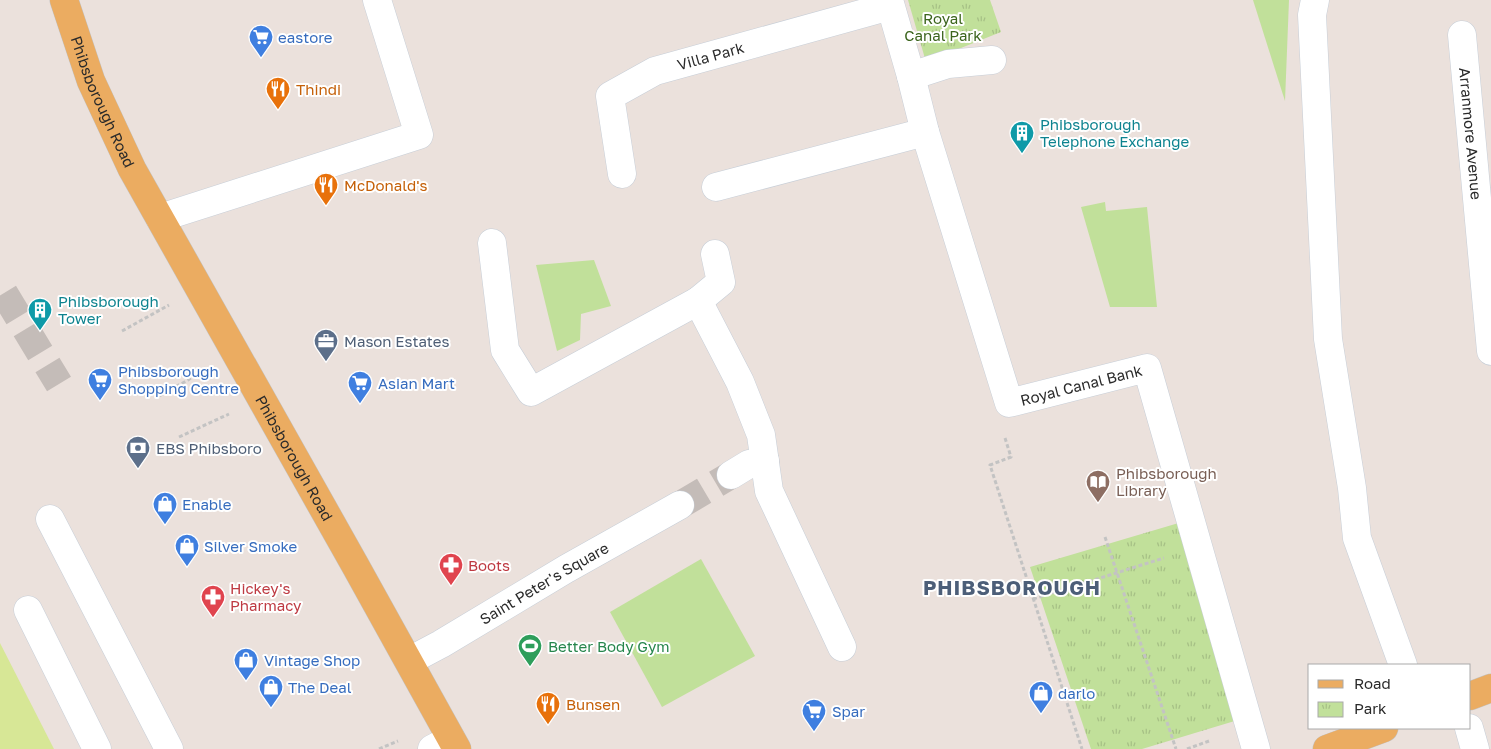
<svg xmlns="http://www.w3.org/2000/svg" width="1491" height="749" font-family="'Golos Text',sans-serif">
<defs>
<pattern id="park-tufts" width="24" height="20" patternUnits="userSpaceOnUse" patternTransform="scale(1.25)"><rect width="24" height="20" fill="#c1e09a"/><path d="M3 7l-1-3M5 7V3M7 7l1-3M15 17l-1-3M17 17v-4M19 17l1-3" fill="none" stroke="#a6c085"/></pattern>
</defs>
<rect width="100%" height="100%" fill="#ebe1dc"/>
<g fill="#c1e09a">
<polygon points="1253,0 1289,0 1285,101"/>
<polygon points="1105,202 1106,211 1147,207 1157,307 1110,307 1081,207"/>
<polygon points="594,260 611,306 581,314 580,340 557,351 536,265"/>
<polygon points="701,559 755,656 662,707 610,612"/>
</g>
<g fill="url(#park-tufts)">
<polygon points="908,0 990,0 1001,32 926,62"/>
<polygon points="1182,522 1238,720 1142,749 1091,749 1030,567"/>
</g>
<polygon fill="#d7e796" points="0,643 54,749 0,749"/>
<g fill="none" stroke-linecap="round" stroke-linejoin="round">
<g stroke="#c4bcb8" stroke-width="28" stroke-dasharray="28 14" stroke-linecap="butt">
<polyline points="4,293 59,384"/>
<polyline points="680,505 731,475"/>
</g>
<defs>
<g id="minor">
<path id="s1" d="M889,0L911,76L925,132L1009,403L1147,368L1256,749"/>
<polyline points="1315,0 1312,15 1328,339 1352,488 1357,538 1403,665"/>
<path id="s2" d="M1462,35L1491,351"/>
<polyline points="911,76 948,64 992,60"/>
<path id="s3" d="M622,174L610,96L655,71L890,6"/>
<polyline points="716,187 925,132"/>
<polyline points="160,218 419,135 377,0"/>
<polyline points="492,243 505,350 531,392 698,301 721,282 715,254"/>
<polyline points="698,301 740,382 761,435 769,491 842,647"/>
<polyline points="731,475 749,464 765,461"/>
<polyline points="50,519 169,749"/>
<polyline points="28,610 97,749"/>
<path id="s4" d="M409,661L441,644L566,569L680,505"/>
<polyline points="1469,728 1475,749"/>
<polyline points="432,749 451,739"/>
</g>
<g id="major">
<path id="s5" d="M64,0L91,81L132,169L355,565L457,749"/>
<polyline points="1470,696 1491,688"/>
<polyline points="1327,749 1384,728"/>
</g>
</defs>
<use href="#minor" stroke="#c7ced7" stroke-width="29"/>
<use href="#major" stroke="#c3c3c3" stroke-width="29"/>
<g stroke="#c3c3c3" stroke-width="3" stroke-dasharray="4 2.5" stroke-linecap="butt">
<polyline points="122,331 169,305"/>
<polyline points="159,396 188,380 205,368"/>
<polyline points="179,437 229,414"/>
<polyline points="1005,438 1011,457 990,465 1082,749"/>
<polyline points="1105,537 1176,749"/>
<polyline points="1033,599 1164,558"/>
<polyline points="379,749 398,741"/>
<polyline points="1187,749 1209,741"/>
</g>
<use href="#minor" stroke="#fff" stroke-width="28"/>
<use href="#major" stroke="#ebac61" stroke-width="28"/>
</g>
<defs>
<symbol id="supermarket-pin" viewBox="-11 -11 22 30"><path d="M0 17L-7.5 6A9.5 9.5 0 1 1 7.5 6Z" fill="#3f7fe0" stroke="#fff"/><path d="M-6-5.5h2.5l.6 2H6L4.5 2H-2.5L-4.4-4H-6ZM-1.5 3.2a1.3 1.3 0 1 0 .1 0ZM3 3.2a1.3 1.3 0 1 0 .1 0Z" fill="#fff"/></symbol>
<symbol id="restaurant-pin" viewBox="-11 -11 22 30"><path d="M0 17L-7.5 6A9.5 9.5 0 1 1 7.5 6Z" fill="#e8710a" stroke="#fff"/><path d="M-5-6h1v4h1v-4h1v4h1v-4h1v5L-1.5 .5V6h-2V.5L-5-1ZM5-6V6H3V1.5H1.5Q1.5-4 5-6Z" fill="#fff"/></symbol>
<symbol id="building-pin" viewBox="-11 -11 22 30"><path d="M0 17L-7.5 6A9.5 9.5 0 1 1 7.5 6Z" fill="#0f9aa8" stroke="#fff"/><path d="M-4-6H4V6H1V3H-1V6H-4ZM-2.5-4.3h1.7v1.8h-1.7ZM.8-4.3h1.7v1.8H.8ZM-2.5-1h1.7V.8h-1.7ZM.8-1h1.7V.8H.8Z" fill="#fff"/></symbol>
<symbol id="office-pin" viewBox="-11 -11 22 30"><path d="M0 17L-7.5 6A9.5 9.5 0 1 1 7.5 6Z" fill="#5c6f8a" stroke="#fff"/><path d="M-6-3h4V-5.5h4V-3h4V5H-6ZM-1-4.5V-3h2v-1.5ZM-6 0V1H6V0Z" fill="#fff"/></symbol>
<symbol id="bank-pin" viewBox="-11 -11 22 30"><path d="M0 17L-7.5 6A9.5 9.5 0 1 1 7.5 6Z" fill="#5c6f8a" stroke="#fff"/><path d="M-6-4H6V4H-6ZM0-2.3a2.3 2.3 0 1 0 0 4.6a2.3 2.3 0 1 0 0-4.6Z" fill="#fff"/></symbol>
<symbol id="library-pin" viewBox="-11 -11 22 30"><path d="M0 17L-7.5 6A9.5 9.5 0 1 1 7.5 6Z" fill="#8d6e63" stroke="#fff"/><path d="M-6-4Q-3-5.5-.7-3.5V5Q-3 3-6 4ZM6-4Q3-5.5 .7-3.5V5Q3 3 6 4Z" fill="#fff"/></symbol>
<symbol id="shop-pin" viewBox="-11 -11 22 30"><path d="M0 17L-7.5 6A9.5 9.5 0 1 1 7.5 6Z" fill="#3f7fe0" stroke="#fff"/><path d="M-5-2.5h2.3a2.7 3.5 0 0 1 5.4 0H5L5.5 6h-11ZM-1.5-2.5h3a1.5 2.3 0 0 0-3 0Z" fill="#fff"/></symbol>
<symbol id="pharmacy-pin" viewBox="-11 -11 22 30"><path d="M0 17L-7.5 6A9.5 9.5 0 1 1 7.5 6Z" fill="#e0444e" stroke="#fff"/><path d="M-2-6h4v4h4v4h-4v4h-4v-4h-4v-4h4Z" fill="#fff"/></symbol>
<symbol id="stadium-pin" viewBox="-11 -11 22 30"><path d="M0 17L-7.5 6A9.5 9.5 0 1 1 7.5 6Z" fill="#2e9e5b" stroke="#fff"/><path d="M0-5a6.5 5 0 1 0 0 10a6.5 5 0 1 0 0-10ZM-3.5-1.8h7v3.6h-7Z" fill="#fff"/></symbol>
</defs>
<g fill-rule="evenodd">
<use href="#supermarket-pin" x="247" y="23" width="28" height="38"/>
<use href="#restaurant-pin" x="264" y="75" width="28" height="38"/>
<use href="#building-pin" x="1008" y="119" width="28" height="38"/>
<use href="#restaurant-pin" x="312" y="171" width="28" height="38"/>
<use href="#building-pin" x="26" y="296" width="28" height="38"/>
<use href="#office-pin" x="312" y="327" width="28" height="38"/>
<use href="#supermarket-pin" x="86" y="366" width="28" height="38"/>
<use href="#supermarket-pin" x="346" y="369" width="28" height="38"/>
<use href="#bank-pin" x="124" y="434" width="28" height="38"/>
<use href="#library-pin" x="1084" y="468" width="28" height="38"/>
<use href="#shop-pin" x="151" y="490" width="28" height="38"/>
<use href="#shop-pin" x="173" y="532" width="28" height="38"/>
<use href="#pharmacy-pin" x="437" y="551" width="28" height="38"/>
<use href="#pharmacy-pin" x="199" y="583" width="28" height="38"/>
<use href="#stadium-pin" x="516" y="632" width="28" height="38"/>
<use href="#shop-pin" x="232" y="646" width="28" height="38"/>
<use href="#shop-pin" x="257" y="673" width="28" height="38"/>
<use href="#shop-pin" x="1027" y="679" width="28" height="38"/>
<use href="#restaurant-pin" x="534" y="690" width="28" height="38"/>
<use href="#supermarket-pin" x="800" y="697" width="28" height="38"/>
</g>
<g text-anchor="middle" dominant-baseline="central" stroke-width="4" stroke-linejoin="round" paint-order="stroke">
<g font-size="15" fill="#3b641c" stroke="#fff">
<text x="943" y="18">Royal<tspan x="943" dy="17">Canal Park</tspan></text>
</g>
<g font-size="15" fill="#366cbe" stroke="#fff" text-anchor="start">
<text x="278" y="37">eastore</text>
<text x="118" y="371">Phibsborough<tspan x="118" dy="17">Shopping Centre</tspan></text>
<text x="378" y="383">Asian Mart</text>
<text x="182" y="504">Enable</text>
<text x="204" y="546">Silver Smoke</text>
<text x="264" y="660">Vintage Shop</text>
<text x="288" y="687">The Deal</text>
<text x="1058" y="693">darlo</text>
<text x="832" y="711">Spar</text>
</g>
<g font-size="15" fill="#2a2a2a" stroke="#fff">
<text stroke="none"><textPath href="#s3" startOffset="188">Villa Park</textPath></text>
<text stroke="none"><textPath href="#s5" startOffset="109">Phibsborough Road</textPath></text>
<text stroke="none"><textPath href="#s2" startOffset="99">Arranmore Avenue</textPath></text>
<text stroke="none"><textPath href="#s1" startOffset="495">Royal Canal Bank</textPath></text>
<text stroke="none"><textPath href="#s5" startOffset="514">Phibsborough Road</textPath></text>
<text stroke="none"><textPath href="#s4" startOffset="156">Saint Peter's Square</textPath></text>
</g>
<g font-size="15" fill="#c56008" stroke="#fff" text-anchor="start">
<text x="296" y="89">Thindi</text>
<text x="344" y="185">McDonald's</text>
<text x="566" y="704">Bunsen</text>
</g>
<g font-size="15" fill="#0d838f" stroke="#fff" text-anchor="start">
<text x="1040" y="124">Phibsborough<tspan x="1040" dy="17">Telephone Exchange</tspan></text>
<text x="58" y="301">Phibsborough<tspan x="58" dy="17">Tower</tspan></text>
</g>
<g font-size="15" fill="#4e5e75" stroke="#fff" text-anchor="start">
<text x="344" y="341">Mason Estates</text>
<text x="156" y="448">EBS Phibsboro</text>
</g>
<g font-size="15" fill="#785e54" stroke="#fff" text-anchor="start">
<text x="1116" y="473">Phibsborough<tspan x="1116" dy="17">Library</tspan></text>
</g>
<g font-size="15" fill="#be3a42" stroke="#fff" text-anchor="start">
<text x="468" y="565">Boots</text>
<text x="230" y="588">Hickey's<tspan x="230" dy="17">Pharmacy</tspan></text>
</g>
<g font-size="15" fill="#27864d" stroke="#fff" text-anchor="start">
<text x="548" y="646">Better Body Gym</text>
</g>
<g font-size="20" font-weight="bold" letter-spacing="1" fill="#4c5e78" stroke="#fff">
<text x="1012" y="587">PHIBSBOROUGH</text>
</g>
</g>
<rect x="1308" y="664" width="162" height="65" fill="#ffffff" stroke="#aaaaaa"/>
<rect x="1318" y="680" width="25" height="8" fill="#ebac61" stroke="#aaaaaa"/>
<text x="1354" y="689" font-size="15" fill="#2a2a2a">Road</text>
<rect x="1318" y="702" width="25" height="15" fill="url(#park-tufts)" stroke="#aaaaaa"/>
<text x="1354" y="714" font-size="15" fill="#2a2a2a">Park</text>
</svg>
